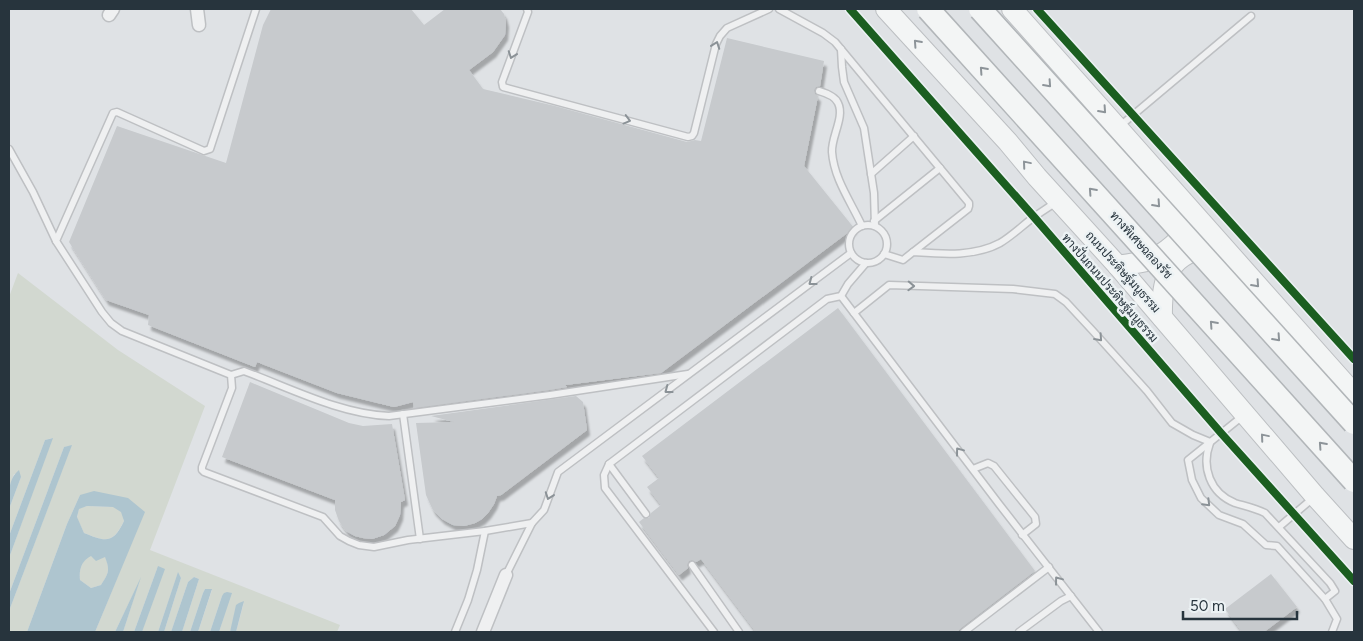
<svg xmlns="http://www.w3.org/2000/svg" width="1363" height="641" font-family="Figtree,Sarabun,sans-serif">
<defs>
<filter id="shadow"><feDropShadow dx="3" dy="5.5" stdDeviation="1" flood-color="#0004"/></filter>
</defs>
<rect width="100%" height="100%" fill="#dfe2e5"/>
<g fill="#d2d8d0">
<polygon points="18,273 118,350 205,406 150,550 340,625 337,632 236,632 244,602 233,624 230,632 219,632 231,593 222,596 210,632 198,632 212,590 205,589 203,593 190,632 182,632 199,579 194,577 188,582 171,632 164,632 181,578 178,573 158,632 142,632 158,566 134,632 123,632 139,582 115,632 95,632 144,512 80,495 67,524 27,632 9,632 9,611 71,446 64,447 9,594 9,558 52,438 45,440 9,536 9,509 21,477 14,474 9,488 9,297"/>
<path d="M87,506L114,507L122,512L124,521C112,544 107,542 84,533L77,518L79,508Z"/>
<path d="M91,555L105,556C110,570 109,573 101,585L91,588L80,580C79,569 81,561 91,555Z"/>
</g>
<g fill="#aec5cf" fill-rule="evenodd">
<polygon points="53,438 9,558 9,536 45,440"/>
<polygon points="72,445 9,611 9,594 64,447"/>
<path d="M19,470L21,477L9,509C9,495 7,480 19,470Z"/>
<path d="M94,491L128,498L145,512L95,632H27L67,524L80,495ZM87,506L113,507L121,512L124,521C113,544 106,542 84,533L77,517L79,509ZM91,556L96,561L105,557C110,570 109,573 101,585L91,588L80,580C79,570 81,561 91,556Z"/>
<polygon points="158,566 165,569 142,632 134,632"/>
<polygon points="178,572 181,578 164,632 158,632"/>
<polygon points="141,577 123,632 115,632"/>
<polygon points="194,577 199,579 182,632 171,632 188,582"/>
<polygon points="205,589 212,589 198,632 190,632 203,593"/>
<polygon points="227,592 232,593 219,632 210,632 222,596 224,593"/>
<polygon points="244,601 236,632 230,632 236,605 239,603"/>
</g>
<g fill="#c7cacd" filter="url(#shadow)">
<polygon points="271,9 411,9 424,25 445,9 500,9 504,14 506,22 505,35 493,52 469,70 483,89 555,106 687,142 695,140 701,141 727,38 824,61 820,86 816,87 814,90 815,94 818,96 804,166 854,228 661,373 565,385 567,387 549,390 414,408 413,402 394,407 337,393 257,362 255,367 148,325 149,315 106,300 69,242 117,126 226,163 263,25"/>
<polygon points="838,308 1035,571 961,628 957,632 756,632 701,559 696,562 692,560 689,561 687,565 688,568 679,575 639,522 644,518 649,518 651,513 661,505 647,487 659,478 642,456"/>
<polygon points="250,382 349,423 363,426 392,424 405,500 401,502 400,515 395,526 384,535 372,539 363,538 355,536 346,531 339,521 335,510 335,500 222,457"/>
<polygon points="576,396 583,402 587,430 501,495 497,496 494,504 488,513 482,519 475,523 464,526 453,525 442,519 433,510 426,495 416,423 454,422 431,416"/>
<polygon points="1271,574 1297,607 1264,632 1242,632 1225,609"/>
</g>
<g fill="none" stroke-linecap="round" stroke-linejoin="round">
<defs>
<g id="service">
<polyline points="256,9 210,149 204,151 117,112 113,113 56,241 102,312 111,323 122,331 231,375 232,388 202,467 202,470 204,472 323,517 340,536 349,541 359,545 374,547 408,540 485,531 532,523 544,510 558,472 851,253"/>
<polyline points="527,9 528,12 502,82 503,87 688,137 692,136 694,133 716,44 720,36 727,28 769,9"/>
<polyline points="779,9 823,33 835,42 969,203 969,206 968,209 913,252"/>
<polyline points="841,49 842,67 844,82 864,128 874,193 875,226"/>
<path d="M819,91C826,93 835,96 838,103C845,117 831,137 832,152C834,179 851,202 862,226"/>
<polyline points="1120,126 1251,16"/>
<polyline points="9,149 33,192 56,241"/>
<polyline points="871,174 914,136"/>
<polyline points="874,221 940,168"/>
<circle cx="868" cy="244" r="19"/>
<path d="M884,254L903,260L913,252C942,254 974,257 1000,243C1012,236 1023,225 1034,217C1041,212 1049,207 1056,202"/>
<polyline points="841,296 999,504 1099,632"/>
<polyline points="854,313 889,285 1013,289 1055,294 1066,302 1092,330 1147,391 1172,423 1193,435 1210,442"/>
<path d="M231,375L244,371C290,388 340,414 389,416L550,395L688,374"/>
<polyline points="403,414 420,539"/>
<polyline points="1244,415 1188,460 1192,480 1201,498 1219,515 1243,524 1266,545 1277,546 1325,599 1337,619 1332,632"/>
<path d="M1210,443C1201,467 1210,493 1235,503C1245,506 1255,508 1265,513L1330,583L1335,591L1325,599"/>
<polyline points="609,464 646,514"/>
<polyline points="973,469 988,463 994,466 1035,517 1036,524 1022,535"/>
<polyline points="1279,527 1312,499"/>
<polyline points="692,565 739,632"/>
<polyline points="506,575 532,523"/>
<polyline points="455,632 468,600 477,570 485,531"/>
<polyline points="714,632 605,488 604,475 609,464 827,299 841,296 848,284 866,263"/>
<polyline points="964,632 1049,567"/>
<polyline points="1019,632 1061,601 1071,596"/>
</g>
<g id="minor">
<polyline points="197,9 199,25"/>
<polyline points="109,15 113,9"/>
<polyline points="483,632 506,575"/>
</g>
<g id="primary">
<polyline points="886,9 1008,142 1037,177 1118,266 1315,496 1354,539"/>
<polyline points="1012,9 1354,394"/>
<path d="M1118,266C1128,264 1138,263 1147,261C1161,256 1189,238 1186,220"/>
<path d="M1162,317C1161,278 1169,252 1212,247"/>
</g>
</defs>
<use href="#service" stroke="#bec0c3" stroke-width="9"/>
<use href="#minor" stroke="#bec0c3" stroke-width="15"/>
<use href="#primary" stroke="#bcbfc2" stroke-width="22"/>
<use href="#service" stroke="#eff0f1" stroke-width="6"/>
<use href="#minor" stroke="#eff0f1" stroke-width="12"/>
<use href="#primary" stroke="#f3f5f5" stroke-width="20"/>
<defs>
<g id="motorway-bridge">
<polyline points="928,9 1354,481"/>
<polyline points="980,9 1354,423"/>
</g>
</defs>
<use href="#motorway-bridge" stroke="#b2b6b9" stroke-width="25" stroke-linecap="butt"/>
<use href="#motorway-bridge" stroke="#f3f5f5" stroke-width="22"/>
<defs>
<g id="cycleway">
<polyline points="850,9 1034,217 1221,433 1354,581"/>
<polyline points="1037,9 1354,359"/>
</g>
</defs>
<use href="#cycleway" stroke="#ecf2f4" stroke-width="11"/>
<use href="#cycleway" stroke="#1b5e20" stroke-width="8"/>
</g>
<defs><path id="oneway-chevron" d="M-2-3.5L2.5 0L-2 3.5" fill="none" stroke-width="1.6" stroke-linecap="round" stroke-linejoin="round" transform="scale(1.25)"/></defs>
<g stroke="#8d9499">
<use href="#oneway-chevron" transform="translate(917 43) rotate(-132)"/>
<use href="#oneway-chevron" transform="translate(983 70) rotate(-132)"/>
<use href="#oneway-chevron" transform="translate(1048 84) rotate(48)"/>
<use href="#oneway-chevron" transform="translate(1103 110) rotate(48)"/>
<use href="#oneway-chevron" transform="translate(1026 164) rotate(-130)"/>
<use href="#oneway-chevron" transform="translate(1092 191) rotate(-132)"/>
<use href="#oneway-chevron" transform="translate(1157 204) rotate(48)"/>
<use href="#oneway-chevron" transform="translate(1256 284) rotate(48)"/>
<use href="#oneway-chevron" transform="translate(1213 324) rotate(-132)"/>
<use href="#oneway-chevron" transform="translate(1277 338) rotate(48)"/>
<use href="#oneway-chevron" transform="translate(1264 437) rotate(-130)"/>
<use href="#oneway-chevron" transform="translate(1322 445) rotate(-132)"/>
</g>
<g stroke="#8b9297">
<use href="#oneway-chevron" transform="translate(716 45) rotate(-70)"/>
<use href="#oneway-chevron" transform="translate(512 55) rotate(110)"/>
<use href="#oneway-chevron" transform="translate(627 120) rotate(15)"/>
<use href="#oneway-chevron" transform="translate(812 282) rotate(143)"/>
<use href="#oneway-chevron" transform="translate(911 286) rotate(2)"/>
<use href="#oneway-chevron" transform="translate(1099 338) rotate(48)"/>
<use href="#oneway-chevron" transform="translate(668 390) rotate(143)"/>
<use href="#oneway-chevron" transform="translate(959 451) rotate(-127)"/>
<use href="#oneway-chevron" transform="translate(549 496) rotate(110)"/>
<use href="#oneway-chevron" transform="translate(1207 503) rotate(45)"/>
<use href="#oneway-chevron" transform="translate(1058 580) rotate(-127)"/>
</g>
<g text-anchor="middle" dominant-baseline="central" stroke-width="5" stroke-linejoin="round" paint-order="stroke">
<g font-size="12" fill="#27343d" stroke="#ecf2f4">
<text transform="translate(1141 245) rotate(48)">ทางพิเศษฉลองรัช</text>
<text transform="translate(1123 272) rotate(48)">ถนนประดิษฐ์มนูธรรม</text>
<text transform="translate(1110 288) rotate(49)">ทางปั่นถนนประดิษฐ์มนูธรรม</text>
</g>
</g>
<rect width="1363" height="641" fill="none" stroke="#27343d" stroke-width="20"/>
<path d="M1183 611v8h114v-8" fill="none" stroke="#27343d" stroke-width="2.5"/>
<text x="1190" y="611" font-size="15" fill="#27343d" stroke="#ecf2f4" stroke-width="4" paint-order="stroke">50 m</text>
</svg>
